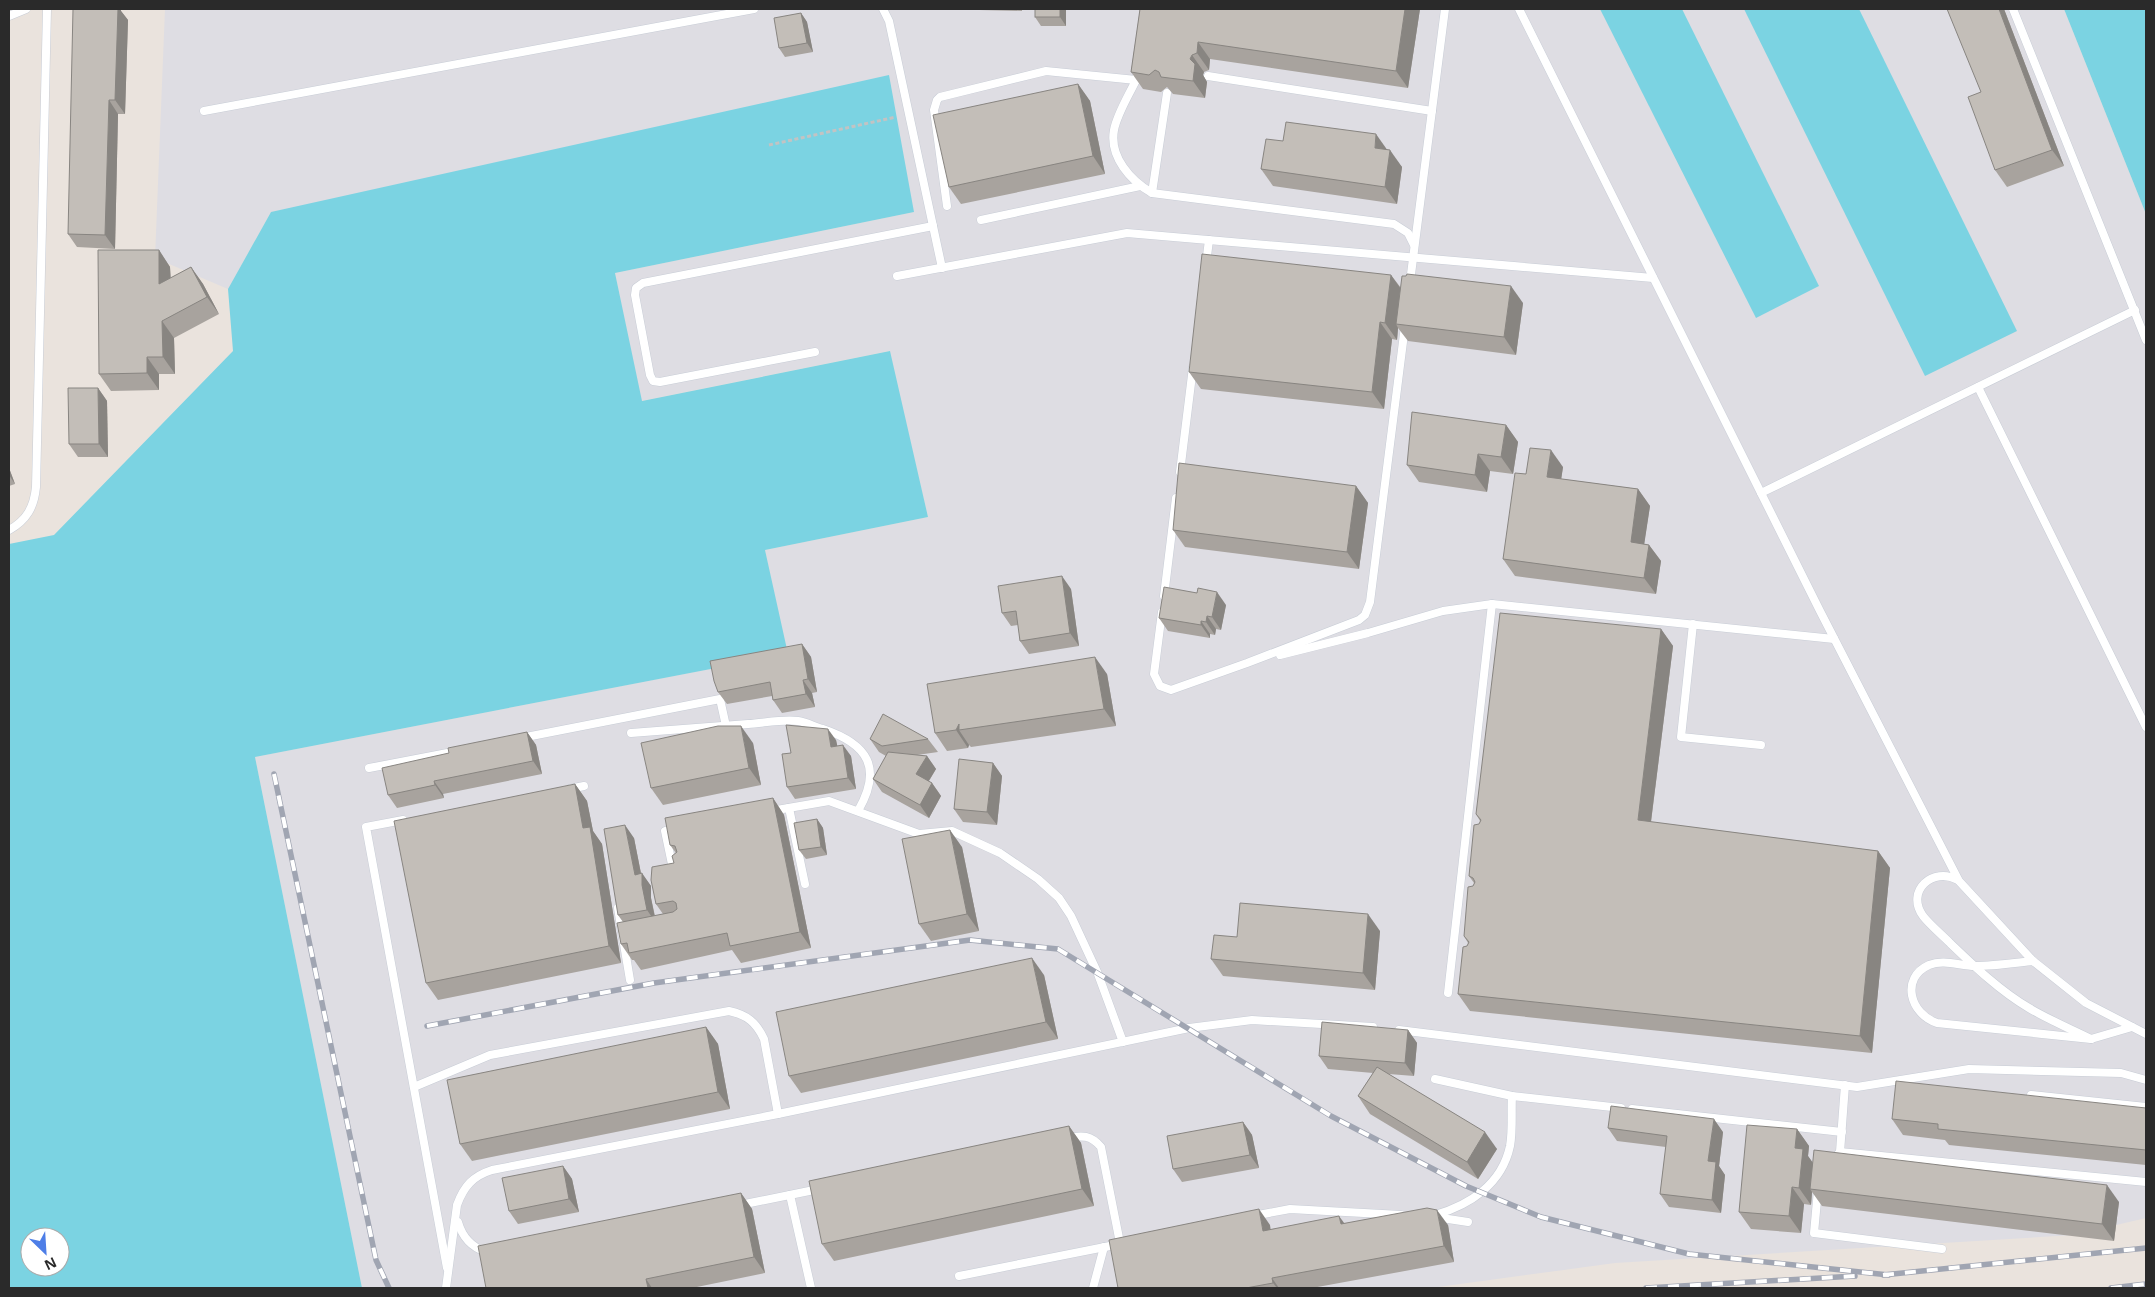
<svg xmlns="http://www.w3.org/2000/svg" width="2155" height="1297" font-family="'Noto Sans',sans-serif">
<rect width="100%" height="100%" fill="#eae3dd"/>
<polygon fill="#dedde3" points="165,9 2064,9 2146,214 2146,1218 2074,1235 1615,1263 1431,1288 362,1288 255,757 787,654 765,550 928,517 889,351 641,401 615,273 914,212 271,212 228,289 155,258"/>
<g fill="#7bd3e2" fill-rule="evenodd">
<polygon points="1600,9 1682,9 1819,286 1756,318"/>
<polygon points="1744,9 1859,9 2017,331 1925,376"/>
<polygon points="2064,9 2146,9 2146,214"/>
<path d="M889,75L914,212L615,273L642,401L890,351L928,517L765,550L788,654L255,757L362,1288H9V544L54,535L233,351L228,289L271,212ZM30,1237H60V1267H30Z"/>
</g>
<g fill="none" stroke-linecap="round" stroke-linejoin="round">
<defs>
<g id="lane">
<polyline points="883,9 889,21 942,268"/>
<polyline points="1519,9 1820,611 1959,881 2033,961 2086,1003 2146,1034"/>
<polyline points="2013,9 2146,340"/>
<polyline points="9,16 26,9"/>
<path d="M1138,71L1136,80C1129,95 1117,114 1114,130C1109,157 1131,181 1152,193L1394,224L1408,233L1414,245"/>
<polyline points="1208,76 1432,111"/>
<polyline points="204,111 754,9"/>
<polyline points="1152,193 1167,93"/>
<polyline points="947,206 934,110 937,100 940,97 1046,71 1136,80"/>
<polyline points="981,220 1140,186"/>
<polyline points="1206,264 1209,240"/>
<polyline points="897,276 1127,233 1653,278"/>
<polyline points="1410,282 1445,9"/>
<polyline points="815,352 660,382 653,381 650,375 635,295 636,288 643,283 933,226"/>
<polyline points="1978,387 2146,727"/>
<polyline points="1180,472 1193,367"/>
<polyline points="1761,493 2135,310"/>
<path d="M9,530C27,520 34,507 36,487L47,9"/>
<polyline points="1164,596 1176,498"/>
<polyline points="1162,612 1154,674 1160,686 1171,690 1247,663 1359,620 1365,615 1370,602 1405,326"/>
<polyline points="1693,624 1681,737 1761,745"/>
<polyline points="1280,655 1368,633 1443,611 1492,604 1834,639"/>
<path d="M631,733C670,730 709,727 748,724C764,723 783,719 798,721C806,722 815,727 823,729C868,744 883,768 858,811"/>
<polyline points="521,738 720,699 726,726"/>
<polyline points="369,768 458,751"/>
<polyline points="569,789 584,786"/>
<polyline points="789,808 805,884"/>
<polyline points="771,811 829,801 919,834 952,831 1000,853 1038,879 1059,898 1071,916 1098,974 1123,1042"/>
<polyline points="403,820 366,827 447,1268"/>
<polyline points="673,869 665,831 676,828"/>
<path d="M1958,880C1933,866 1905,891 1923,916C1930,925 1941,934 1950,943C1974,966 2000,991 2029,1008C2049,1020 2071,1029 2091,1039L2132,1027"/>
<polyline points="618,908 630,980"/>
<path d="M2033,961C2014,963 1994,966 1975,966C1960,966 1944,959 1929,965C1900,978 1910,1014 1937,1023L2091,1039"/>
<polyline points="1448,993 1492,604"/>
<polyline points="1399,1030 1857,1087 1969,1069 2121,1073 2146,1080"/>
<polyline points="1435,1079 1512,1096 1621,1108"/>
<path d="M414,1087L490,1055L729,1011C747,1015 756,1022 764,1039L778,1114"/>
<polyline points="2031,1095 2146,1107"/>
<polyline points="1632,1109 1842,1132"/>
<path d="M1068,1138C1082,1135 1091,1135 1101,1147L1120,1243"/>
<polyline points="1840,1152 2146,1182"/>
<polyline points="1838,1154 1840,1152 1845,1085"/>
<polyline points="1818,1190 1814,1233 1942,1249"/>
<polyline points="790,1195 811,1288"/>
<polyline points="740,1205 819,1189"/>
<path d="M1435,1215C1470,1205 1502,1184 1510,1146C1513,1130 1511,1111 1512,1096"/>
<polyline points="1253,1216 1290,1209 1401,1215"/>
<polyline points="1435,1217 1468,1222"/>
<path d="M458,1222C462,1236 471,1247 486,1252"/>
<polyline points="959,1276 1120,1244"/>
<path d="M446,1288L457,1205C464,1186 473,1176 492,1170L778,1114L1189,1028L1252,1020L1373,1027"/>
<polyline points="1093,1288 1104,1247"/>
</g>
</defs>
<use href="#lane" stroke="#c8cdd6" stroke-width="9"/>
<polyline stroke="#c3c3c3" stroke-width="3" stroke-dasharray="4 2.5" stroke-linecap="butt" points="769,145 896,117"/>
<use href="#lane" stroke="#fff" stroke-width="8"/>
<defs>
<g id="rail">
<polyline points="274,774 376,1260 389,1288"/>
<polyline points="427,1026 654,983 970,940 1058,949 1331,1116 1466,1186 1541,1217 1689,1254 1889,1275"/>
<polyline points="1883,1275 2146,1248"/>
<polyline points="1646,1288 1855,1276"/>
<polyline points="2111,1288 2146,1284"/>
</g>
</defs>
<use href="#rail" stroke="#a0a5b2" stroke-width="5.5"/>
<use href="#rail" stroke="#fff" stroke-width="4" stroke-dasharray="11" stroke-linecap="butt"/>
</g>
<g fill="#a8a39e">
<polygon points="940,9 1022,9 1022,11"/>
<polygon points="1066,9 1066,26 1041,26 1035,17"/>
<polygon points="1140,9 1420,9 1408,88 1210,59 1209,70 1204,72 1203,75 1207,82 1205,98 1173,94 1167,87 1161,92 1143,89 1131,72"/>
<polygon points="2004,9 2064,166 2007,187 1995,170 1981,92"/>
<polygon points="121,11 128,20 125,114 118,114 115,249 77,247 68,234"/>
<polygon points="801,13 807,22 813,52 785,57 779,48"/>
<polygon points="1078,84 1090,101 1105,174 961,204 949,187"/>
<polygon points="1283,141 1387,150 1402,167 1397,204 1273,186 1261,169"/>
<polygon points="159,250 170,267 171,278 191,267 203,284 219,314 174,338 175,374 159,374 159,390 111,391 99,374"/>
<polygon points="1391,275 1401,288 1523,303 1516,355 1408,341 1398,328 1397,340 1392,339 1384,409 1201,389 1189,372"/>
<polygon points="98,388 107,401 108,457 78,457 69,444"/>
<polygon points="1506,425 1518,442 1513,474 1490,471 1487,492 1419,482 1407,465"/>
<polygon points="1563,467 1561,479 1638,489 1650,506 1644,544 1649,545 1661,561 1656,594 1515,576 1503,559 1526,474"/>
<polygon points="9,468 15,484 9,486"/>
<polygon points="1356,486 1368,503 1359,569 1185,547 1173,530"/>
<polygon points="1071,589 1079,646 1029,654 1020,641 1018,625 1011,626 1002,613"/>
<polygon points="1226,605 1221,630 1216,629 1215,635 1210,634 1210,638 1168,631 1159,618"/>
<polygon points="1661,629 1673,646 1651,822 1878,851 1890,868 1872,1053 1470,1011 1458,994 1468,943 1464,936 1474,883 1469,876 1480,821 1476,814"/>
<polygon points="802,644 811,657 817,692 812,693 815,707 782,713 773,700 772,696 727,704 718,692"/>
<polygon points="1107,674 1116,726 971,747 969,745 968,748 947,751 935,733"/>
<polygon points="527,732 536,745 542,774 443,794 444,798 397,808 388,795 449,753"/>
<polygon points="870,739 928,739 938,752 917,755 927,756 936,769 929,781 932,783 941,796 929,818 882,792 873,779 886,756 879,752"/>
<polygon points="836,740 837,746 851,756 856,789 795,799 787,787 791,753"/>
<polygon points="753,743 761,785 663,805 651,788"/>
<polygon points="993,763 1002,776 997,825 963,822 954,809"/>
<polygon points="575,784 587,801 593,831 602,844 621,963 438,1000 426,983"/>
<polygon points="773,798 784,815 811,948 741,963 732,950 641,970 634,960 632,960 621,944 623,922 618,915 634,838 641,873 651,886 651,898 655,916 663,914 656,904 674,863 676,853 670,845"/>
<polygon points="817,819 823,828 827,855 806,859 799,850"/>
<polygon points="962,847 979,931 931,941 919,924"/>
<polygon points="1380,931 1375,990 1223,976 1211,959 1237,937"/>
<polygon points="1044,975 1058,1039 801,1093 789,1076"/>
<polygon points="706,1027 718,1044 730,1109 472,1161 460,1144"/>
<polygon points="1408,1030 1417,1043 1414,1076 1389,1074 1497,1149 1478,1179 1370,1114 1358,1096 1373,1073 1328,1069 1319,1056"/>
<polygon points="2146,1108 2146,1165 1949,1145 1945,1140 1903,1135 1892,1119"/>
<polygon points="1243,1122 1252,1135 1259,1168 1182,1182 1173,1169"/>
<polygon points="1069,1126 1081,1143 1094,1206 834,1261 822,1244"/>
<polygon points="1608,1128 1723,1132 1719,1166 1725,1175 1721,1213 1669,1207 1660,1194 1666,1147 1617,1141"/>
<polygon points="1797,1129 1809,1146 1808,1156 1813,1163 2119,1202 2114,1241 1822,1206 1812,1192 1811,1205 1804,1204 1801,1233 1751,1229 1739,1212"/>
<polygon points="563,1166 572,1179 579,1212 518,1224 509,1211"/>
<polygon points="741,1193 752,1209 765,1273 692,1288 486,1288"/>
<polygon points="1344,1223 1448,1225 1454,1262 1312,1288 1118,1288 1270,1225 1270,1230"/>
</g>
<g fill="#888581">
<polygon points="113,9 121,9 121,11 128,20 125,114 115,100"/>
<polygon points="1060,9 1066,9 1066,26 1060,17"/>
<polygon points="1405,9 1420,9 1408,88 1396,71"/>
<polygon points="1999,9 2004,9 2064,166 2052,150"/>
<polygon points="801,13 807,22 813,52 807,43"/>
<polygon points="1198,42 1210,59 1209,70 1197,53"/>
<polygon points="1192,55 1204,72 1203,75 1207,82 1205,98 1193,81 1190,59"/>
<polygon points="1078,84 1090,101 1105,174 1093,156"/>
<polygon points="109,100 118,114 115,249 105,235"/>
<polygon points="1376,134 1388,151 1375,148"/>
<polygon points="1390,150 1402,167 1397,204 1385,187"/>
<polygon points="159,250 170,267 171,302 159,284"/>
<polygon points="191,267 203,284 219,314 207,297"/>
<polygon points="1391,275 1403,292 1396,324 1398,328 1397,340 1385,323"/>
<polygon points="1511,286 1523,303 1516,355 1504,337"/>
<polygon points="162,321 174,338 175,374 163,357"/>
<polygon points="1380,322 1392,339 1384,409 1372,392"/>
<polygon points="147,357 159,374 159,390 147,373"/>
<polygon points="98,388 107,401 108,457 99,444"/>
<polygon points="1506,425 1518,442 1513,474 1501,457"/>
<polygon points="1551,450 1563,467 1559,494 1547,477"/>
<polygon points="1478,454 1490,471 1487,492 1475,475"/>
<polygon points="9,468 15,484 9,475"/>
<polygon points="1356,486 1368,503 1359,569 1347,552"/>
<polygon points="1638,489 1650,506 1642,559 1631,542"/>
<polygon points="1649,545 1661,561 1656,594 1644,578"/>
<polygon points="1062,576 1071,589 1079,646 1070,633"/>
<polygon points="1217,592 1226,605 1221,630 1212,617"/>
<polygon points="1207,616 1216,629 1215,635 1206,622"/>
<polygon points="1201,621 1210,634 1210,638 1201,625"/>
<polygon points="1661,629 1673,646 1649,837 1638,820"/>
<polygon points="802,644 811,657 817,692 808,679"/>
<polygon points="1095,657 1107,674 1116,726 1104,709"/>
<polygon points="803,680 812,693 815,707 806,694"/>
<polygon points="959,724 959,730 969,745 968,748 956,730"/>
<polygon points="741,726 753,743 761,785 749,768"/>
<polygon points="828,729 836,740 840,758 831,747"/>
<polygon points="527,732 536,745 542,774 533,761"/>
<polygon points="843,745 851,756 856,789 848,778"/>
<polygon points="927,756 936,769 925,787 916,774"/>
<polygon points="993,763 1002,776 997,825 987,812"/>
<polygon points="434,781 443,794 444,798 435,785"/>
<polygon points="932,783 941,796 929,818 920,805"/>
<polygon points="575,784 587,801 593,831 602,844 621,963 609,946 583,828"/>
<polygon points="773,798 784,815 811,948 800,932"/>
<polygon points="817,819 823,828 827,855 821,847"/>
<polygon points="625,825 634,838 642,879 642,873 651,886 651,898 656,923 647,910 635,875"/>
<polygon points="950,830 962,847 979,931 967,914"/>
<polygon points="1878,851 1890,868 1872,1053 1860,1036"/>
<polygon points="1368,914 1380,931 1375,990 1363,973"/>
<polygon points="1032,958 1044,975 1058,1039 1046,1022"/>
<polygon points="706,1027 718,1044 730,1109 718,1092"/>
<polygon points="1408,1030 1417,1043 1414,1076 1405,1063"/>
<polygon points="1714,1119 1723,1132 1719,1166 1725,1175 1721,1213 1712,1200 1708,1161"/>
<polygon points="1243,1122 1252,1135 1259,1168 1250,1155"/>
<polygon points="1069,1126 1081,1143 1094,1206 1082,1189"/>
<polygon points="1797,1129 1809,1146 1808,1156 1815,1166 1810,1189 1812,1192 1811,1205 1799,1188 1795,1148"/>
<polygon points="1485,1132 1497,1149 1478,1179 1467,1162"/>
<polygon points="563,1166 572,1179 579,1212 569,1199"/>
<polygon points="2107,1185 2119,1202 2114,1241 2102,1224"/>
<polygon points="1792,1187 1804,1204 1801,1233 1789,1216"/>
<polygon points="741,1193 752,1209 765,1273 754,1257"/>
<polygon points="1259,1209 1270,1225 1273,1246 1263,1231"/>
<polygon points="1437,1210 1448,1225 1454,1262 1444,1246"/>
<polygon points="1339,1216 1350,1231 1341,1224"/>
<polygon points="1272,1278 1279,1288 1277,1288 1273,1283"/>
<polygon points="646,1279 652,1288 648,1288"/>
</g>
<g fill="#c3beb8" stroke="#888581">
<polygon points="73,9 118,9 115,100 109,100 105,235 68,234"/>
<rect x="1035" y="9" width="25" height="8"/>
<polygon points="1140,9 1405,9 1396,71 1198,42 1197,53 1192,55 1190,59 1195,64 1193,81 1161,77 1159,72 1155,70 1149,75 1131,72"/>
<polygon points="1947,9 1999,9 2052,150 1995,170 1968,97 1981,92"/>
<polygon points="801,13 807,43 779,48 774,18"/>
<polygon points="1078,84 1093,156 949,187 933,115"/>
<polygon points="1286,122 1376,134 1375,148 1390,150 1385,187 1261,169 1266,139 1283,141"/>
<polygon points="98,250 159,250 159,284 191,267 207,297 162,321 163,357 147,357 147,373 99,374"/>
<polygon points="1202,254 1391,275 1385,323 1380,322 1372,392 1189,372"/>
<polygon points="1407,274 1511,286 1504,337 1396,324 1402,276 1406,276"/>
<polygon points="68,388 98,388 99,444 69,444"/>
<polygon points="1412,412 1506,425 1501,457 1478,454 1475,475 1407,465"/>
<polygon points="1530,448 1551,450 1547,477 1638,489 1631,542 1649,545 1644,578 1503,559 1515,473 1526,474"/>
<polygon points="1179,463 1356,486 1347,552 1173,530"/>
<polygon points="1062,576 1070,633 1020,641 1016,611 1002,613 998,586"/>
<polygon points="1164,587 1197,593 1198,588 1217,592 1212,617 1207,616 1206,622 1201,621 1201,625 1159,618"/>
<polygon points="1500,613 1661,629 1638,820 1878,851 1860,1036 1458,994 1463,947 1467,946 1469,942 1464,936 1468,887 1473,886 1475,882 1473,878 1469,876 1474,825 1479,824 1481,820 1476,814"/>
<polygon points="802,644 808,679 803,680 806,694 773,700 770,682 718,692 714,681 710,661"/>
<polygon points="1095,657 1104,709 959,730 959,724 956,730 935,733 927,684"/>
<polygon points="883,714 928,739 882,746 870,739"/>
<polygon points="786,725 828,729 831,747 843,745 848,778 787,787 782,754 791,753"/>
<polygon points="718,726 741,726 749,768 651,788 641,743"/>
<polygon points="527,732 533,761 434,781 435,785 388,795 382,768 449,753 448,748"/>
<polygon points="888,752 927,756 916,774 932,783 920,805 873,779"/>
<polygon points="959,759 993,763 987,812 954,809"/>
<polygon points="575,784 583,828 590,827 609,946 426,983 394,821"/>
<polygon points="773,798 800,932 730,946 727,933 629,953 627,943 621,944 617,923 673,912 677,909 676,903 673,901 656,904 651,880 652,867 674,863 672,856 677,852 675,846 670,845 665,818"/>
<polygon points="817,819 821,847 799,850 794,823"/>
<polygon points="625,825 635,875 642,873 642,885 647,910 618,915 604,829"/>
<polygon points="950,830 967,914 919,924 902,839"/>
<polygon points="1240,903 1368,914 1363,973 1211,959 1214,935 1237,937"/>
<polygon points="1032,958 1046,1022 789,1076 776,1012"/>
<polygon points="1322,1022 1408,1030 1405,1063 1319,1056"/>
<polygon points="706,1027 718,1092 460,1144 447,1080"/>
<polygon points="1377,1067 1485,1132 1467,1162 1358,1096"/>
<polygon points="1896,1081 2146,1108 2146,1150 1938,1129 1938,1124 1892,1119"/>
<polygon points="1611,1106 1714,1119 1708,1161 1716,1162 1712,1200 1660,1194 1667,1136 1608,1128"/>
<polygon points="1243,1122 1250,1155 1173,1169 1167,1136"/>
<polygon points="1747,1125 1797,1129 1795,1148 1803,1149 1799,1188 1792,1187 1789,1216 1739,1212"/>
<polygon points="1069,1126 1082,1189 822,1244 809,1181"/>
<polygon points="1814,1150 2107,1185 2102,1224 1810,1189"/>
<polygon points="563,1166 569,1199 509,1211 502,1178"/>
<polygon points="741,1193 754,1257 646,1279 648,1288 486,1288 478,1246"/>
<polygon points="1427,1208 1437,1210 1444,1246 1272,1278 1273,1283 1246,1288 1118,1288 1109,1240 1259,1209 1263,1231 1339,1216 1341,1224"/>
</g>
<rect width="2155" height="1297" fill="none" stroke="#2a2a2a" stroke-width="20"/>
<g transform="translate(45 1252) rotate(155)"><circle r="24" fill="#ffffff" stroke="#aaaaaa"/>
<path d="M0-4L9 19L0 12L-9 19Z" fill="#4e7ee7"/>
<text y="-8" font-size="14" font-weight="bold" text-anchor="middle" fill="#2a2a2a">N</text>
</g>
</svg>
